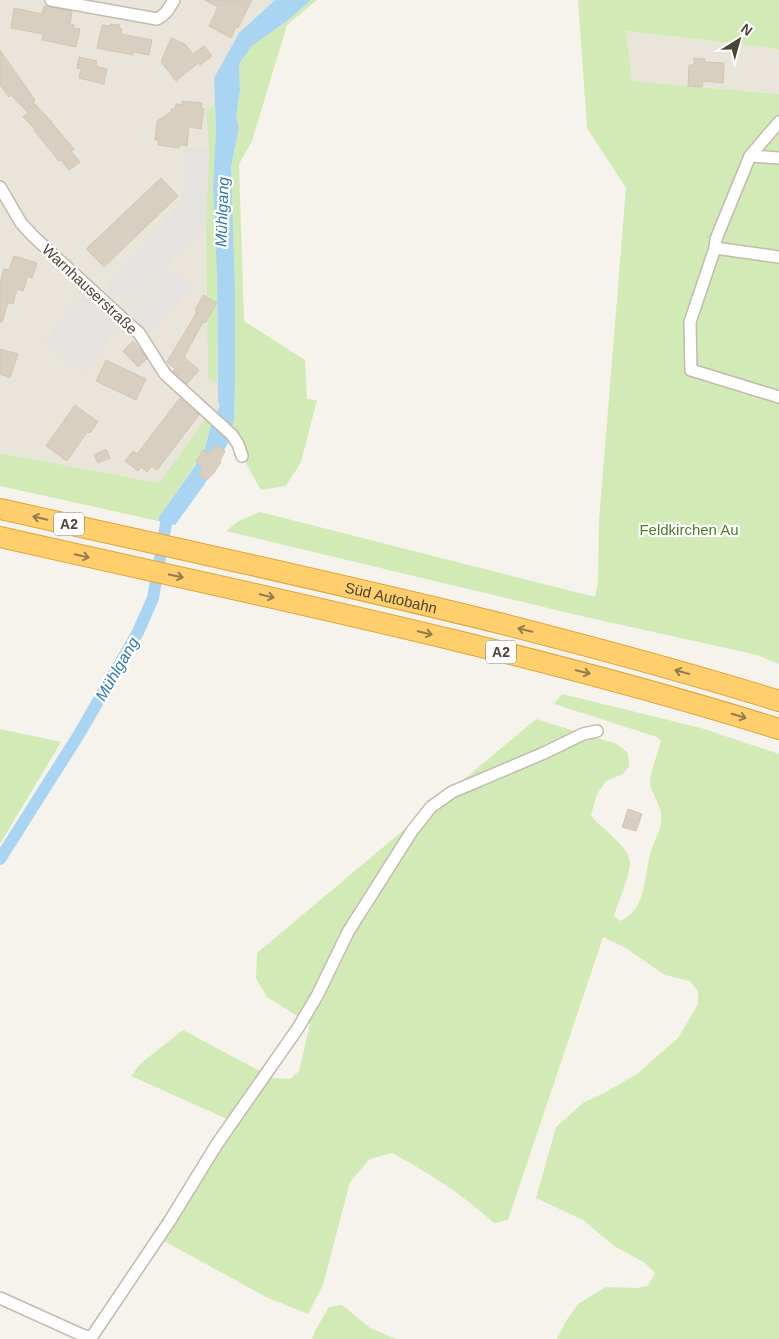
<svg xmlns="http://www.w3.org/2000/svg" width="779" height="1339" font-family="Helvetica,sans-serif">
<rect width="100%" height="100%" fill="#f6f3ec"/>
<g fill="#eae5da">
<polygon points="0,0 275,0 239,33 214,78 216,130 218,401 220,406 212,421 206,418 159,483 0,453"/>
<polygon points="626,31 772,48 779,50 779,94 631,81"/>
</g>
<g fill="#d2eab5">
<polygon points="311,0 317,0 287,25 252,141 239,164 244,321 305,360 307,399 317,400 301,462 286,486 261,490 242,456 230,430 234,419 235,384 235,286 231,167 239,128 236,117 240,91 239,64 252,46 287,21"/>
<polygon points="578,0 779,0 779,50 772,48 626,31 632,81 779,94 779,664 757,655 590,618 226,531 239,521 260,512 595,597 598,582 599,521 626,188 587,128"/>
<polygon points="215,104 216,130 213,188 217,274 217,384 208,377 206,223 209,149 206,112"/>
<polygon points="206,418 212,421 203,453 159,517 158,521 0,486 0,453 159,483"/>
<path d="M562,694L701,728L779,754V1339H557L566,1321L578,1304L606,1287L636,1288L648,1286L655,1273L645,1263L614,1246L583,1220L536,1198L556,1127L583,1103L606,1092L637,1074L678,1038L698,1004V991L690,981L665,975L624,947L603,937L508,1220L494,1223C463,1195 429,1173 392,1153L370,1159L350,1182L323,1285L308,1314L266,1297L162,1240L236,1123L131,1076L140,1064L183,1030L273,1078L290,1079L299,1071L310,1024L267,997L256,978L257,953L536,719L617,744L628,753L629,766L623,774L606,781L597,794L591,815C596,824 606,829 613,837C620,844 630,853 630,863C630,876 618,902 614,916L620,921C646,911 644,877 650,855C653,840 663,831 661,814C660,804 650,790 650,782C651,768 658,754 661,741L657,737L554,704Z"/>
<polygon points="0,729 61,742 0,844"/>
<polygon points="342,1305 370,1328 396,1339 312,1339 316,1329 329,1307"/>
</g>
<g fill="#e5e3e0">
<polygon points="184,148 209,149 206,223 129,307 105,286 182,201"/>
<polygon points="172,269 192,287 149,334 129,315"/>
<polygon points="81,292 120,325 101,347 62,314"/>
<polygon points="64,318 102,351 82,374 44,342"/>
</g>
<g fill="#a9d4f2">
<polygon points="275,0 311,0 287,21 252,46 239,64 240,91 236,117 239,128 231,167 235,286 235,384 234,419 229,441 224,450 216,444 209,454 204,451 212,421 220,406 218,401 217,274 213,188 216,130 214,78 239,33"/>
<polygon points="197,463 203,467 199,475 207,480 204,485 175,525 158,521 159,517"/>
</g>
<g fill="none" stroke-linecap="round" stroke-linejoin="round">
<polyline stroke="#a9d4f2" stroke-width="12" points="0,859 78,736 138,632 153,598 167,518 172,510"/>
</g>
<g fill="#d8cfc1" stroke="#d3c7b4">
<polygon points="204,0 252,0 238,28 236,27 231,38 209,26 218,7"/>
<polygon points="44,6 72,11 70,24 74,25 73,28 80,29 76,47 42,40 43,34 11,28 14,8 42,14"/>
<polygon points="111,24 120,25 119,28 122,29 121,34 152,40 149,55 133,52 133,55 97,48 102,25 110,26"/>
<polygon points="171,38 185,44 193,54 204,46 212,56 200,65 198,63 176,81 161,62"/>
<polygon points="0,50 35,100 33,102 52,122 51,122 74,149 71,151 80,162 69,170 61,160 59,161 34,130 35,129 23,117 28,113 11,95 9,97 0,85"/>
<polygon points="79,57 97,61 96,66 107,69 104,84 79,78 81,69 77,68"/>
<polygon points="694,58 705,59 705,62 724,63 723,83 703,81 702,87 688,86 689,65 694,65"/>
<polygon points="182,101 202,103 201,108 204,109 201,129 189,127 187,146 179,145 179,148 158,145 159,140 155,140 157,121 171,112 171,109 175,109 176,104 182,105"/>
<polygon points="161,178 178,196 104,267 86,249"/>
<polygon points="14,256 37,263 32,278 28,276 23,291 17,289 13,304 8,303 2,322 0,322 0,283 4,269 9,270"/>
<polygon points="203,295 217,303 205,323 203,322 184,357 199,370 187,384 173,371 175,369 167,362 194,317 197,311 195,310"/>
<polygon points="133,341 140,349 147,359 138,367 123,351"/>
<polygon points="0,349 18,354 10,378 0,374"/>
<polygon points="106,360 146,379 136,400 96,381"/>
<polygon points="180,398 199,415 157,470 152,466 147,472 141,467 138,471 125,461 133,451 137,454"/>
<polygon points="75,405 98,422 90,433 87,432 67,461 46,446"/>
<polygon points="216,444 225,451 220,461 221,462 213,474 207,480 199,475 203,467 196,462 203,450 210,454"/>
<polygon points="106,449 110,458 98,463 94,455"/>
<polygon points="628,809 642,814 636,831 622,827"/>
</g>
<g fill="none" stroke-linecap="round" stroke-linejoin="round">
<defs>
<g id="street">
<path d="M51,0L157,19C166,15 169,8 174,0"/>
<polyline points="779,122 750,156 716,239 715,248 690,322 691,370 779,397"/>
<polyline points="750,156 779,158"/>
<polyline points="0,187 21,223 33,236 133,328 139,333 165,374 232,435 238,444 242,456"/>
<polyline points="715,248 779,257"/>
<polyline points="0,1298 82,1335 88,1337 93,1335 169,1222 217,1144 298,1028 318,994 348,932 412,831 431,807 452,792 544,753 583,734 597,731"/>
</g>
<g id="highway">
<path id="s1" d="M0,509C167,546 333,582 499,623C593,647 687,672 779,701"/>
<path d="M0,537C261,596 523,649 779,729"/>
</g>
</defs>
<use href="#street" stroke="#c2bbae" stroke-width="14"/>
<use href="#highway" stroke="#e0a43c" stroke-width="22"/>
<use href="#street" stroke="#fff" stroke-width="11"/>
<use href="#highway" stroke="#ffcf6e" stroke-width="20"/>
</g>
<defs><path id="oneway-shaft" d="M-6 0H5M1.5-3L5.5 0L1.5 3" fill="none" stroke-width="1.6" stroke-linecap="round" stroke-linejoin="round" transform="scale(1.25)"/></defs>
<g stroke="#937c4e">
<use href="#oneway-shaft" transform="translate(40 518) rotate(-167)"/>
<use href="#oneway-shaft" transform="translate(82 556) rotate(13)"/>
<use href="#oneway-shaft" transform="translate(176 576) rotate(12)"/>
<use href="#oneway-shaft" transform="translate(267 596) rotate(13)"/>
<use href="#oneway-shaft" transform="translate(525 630) rotate(-166)"/>
<use href="#oneway-shaft" transform="translate(425 633) rotate(14)"/>
<use href="#oneway-shaft" transform="translate(583 672) rotate(14)"/>
<use href="#oneway-shaft" transform="translate(682 672) rotate(-164)"/>
<use href="#oneway-shaft" transform="translate(739 716) rotate(17)"/>
</g>
<g text-anchor="middle" dominant-baseline="central" stroke-width="4.5" stroke-linejoin="round" paint-order="stroke">
<g fill="#fff" stroke="#817c74" stroke-width="1">
<rect x="54" y="512.5" width="30" height="23" rx="4"/>
<rect x="486" y="640.5" width="30" height="23" rx="4"/>
</g>
<g font-size="14" font-weight="bold" fill="#4b4439">
<text x="69" y="524">A2</text>
<text x="501" y="652">A2</text>
</g>
<g font-size="15" fill="#4b4439" stroke="#fff">
<text transform="translate(90 289) rotate(43)">Warnhauserstraße</text>
<text stroke="none"><textPath href="#s1" startOffset="401">Süd Autobahn</textPath></text>
</g>
<g font-size="15" fill="#4a7f2a" stroke="#fff">
<text x="689" y="529">Feldkirchen Au</text>
</g>
<g font-size="16" font-style="italic" fill="#2e7ab2" stroke="#fff">
<text transform="translate(222 212) rotate(-88)">Mühlgang</text>
<text transform="translate(117 669) rotate(-60)">Mühlgang</text>
</g>
</g>
<g transform="translate(739 40) rotate(37)" stroke="#ffffff" stroke-width="4" paint-order="stroke">
<path d="M0-4L9 19L0 12L-9 19Z" fill="#4b4439"/>
<text y="-8" font-size="14" font-weight="bold" text-anchor="middle" fill="#4b4439">N</text>
</g>
</svg>
